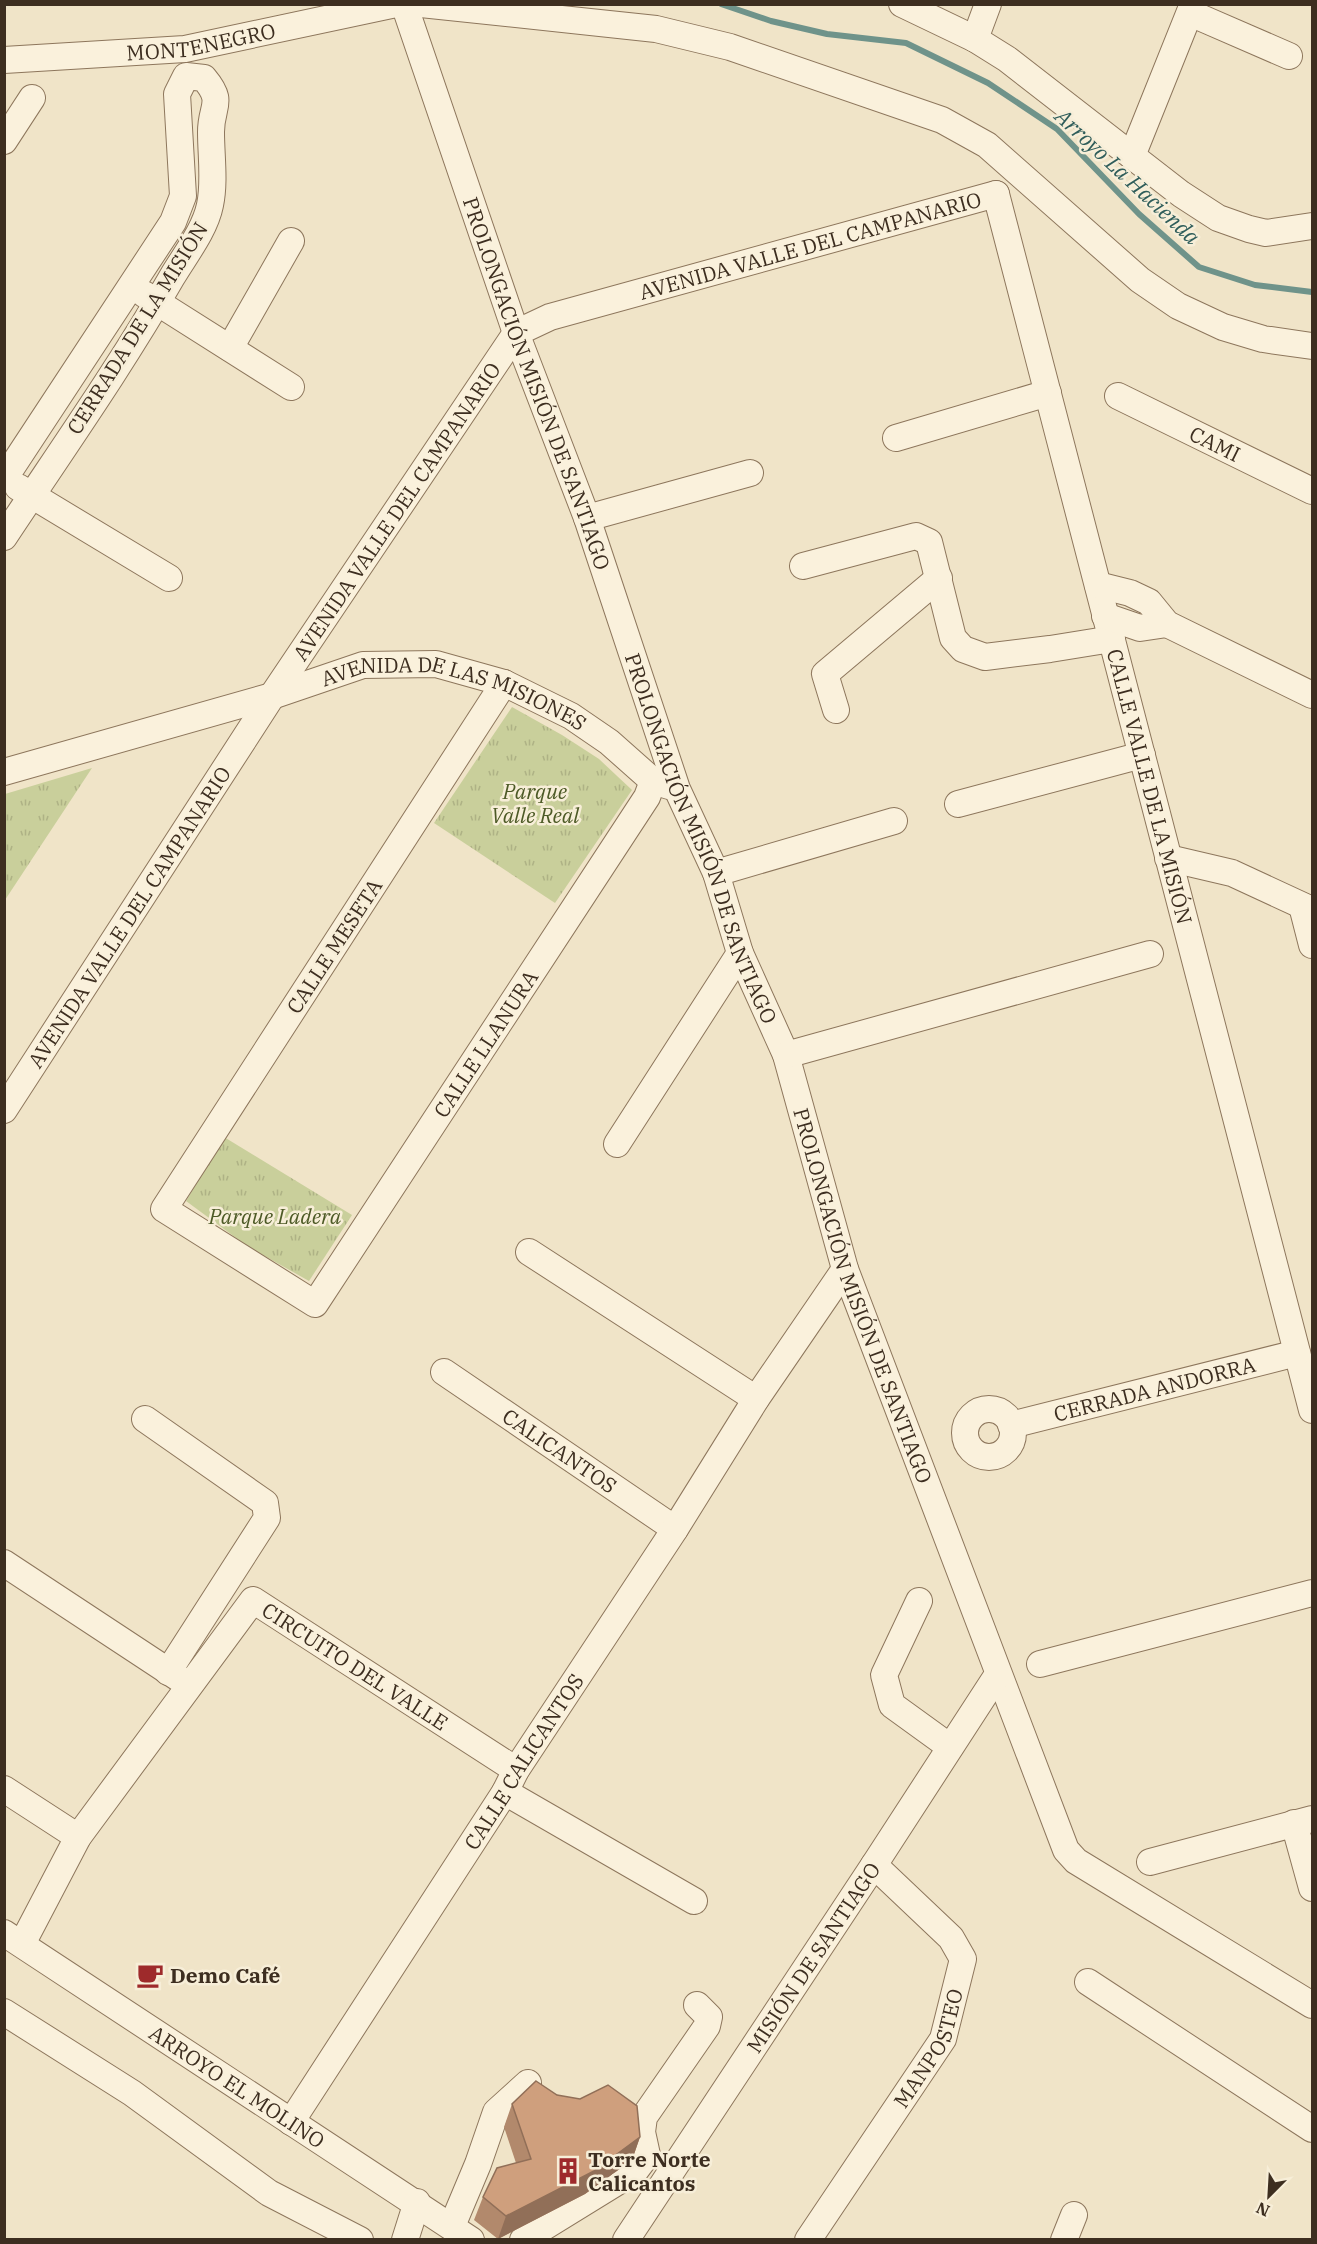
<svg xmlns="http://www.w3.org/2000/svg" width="1317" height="2244" font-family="'IBM Plex Serif',serif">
<defs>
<pattern id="park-tufts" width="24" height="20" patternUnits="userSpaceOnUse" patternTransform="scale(1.5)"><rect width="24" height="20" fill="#c9cf9b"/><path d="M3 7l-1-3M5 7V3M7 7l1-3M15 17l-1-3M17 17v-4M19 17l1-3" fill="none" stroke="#aeb285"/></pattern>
</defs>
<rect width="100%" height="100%" fill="#f0e4c8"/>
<g fill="url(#park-tufts)">
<polygon points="512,707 562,735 599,759 632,790 555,903 434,823"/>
<polygon points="92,768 5,900 5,794"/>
<polygon points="224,1137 352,1215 309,1281 247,1246 186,1201"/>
</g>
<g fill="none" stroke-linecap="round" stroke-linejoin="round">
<polyline stroke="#6f938a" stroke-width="6" points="721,4 771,21 827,34 906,43 988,83 1057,129 1139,214 1199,267 1255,285 1312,292"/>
<defs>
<g id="minor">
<path id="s1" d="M404,4L516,333L587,518L677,789L716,873L740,953L786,1055L845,1269L1066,1850L1076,1861L1312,2005"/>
<polyline points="421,4 656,29 730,47 942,120 987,145 1140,280 1178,306 1223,327 1263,339 1312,346"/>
<polyline points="902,4 975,39 1007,59 1181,194 1218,218 1249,229 1266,233 1312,226"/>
<polyline points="1190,13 1289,56"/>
<polyline points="975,39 988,4"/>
<path id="s2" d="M4,60L185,49L396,4"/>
<polyline points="4,141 32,98"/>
<polyline points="1132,156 1193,4"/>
<path id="s3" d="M996,194L1312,1410"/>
<polyline points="144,294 291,387"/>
<polyline points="230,348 291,241"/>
<path id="s4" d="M1118,396L1312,491"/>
<polyline points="896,438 1048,393"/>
<path d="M4,479L173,222L183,196L177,94L186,76L204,78C225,103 211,105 211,132C211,156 215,182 210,205C205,230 185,255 172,277C121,366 61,451 4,537"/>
<polyline points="18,487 169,578"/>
<polyline points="587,518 750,473"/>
<polyline points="803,566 916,536 929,542 953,638 963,649 985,657 1050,649 1112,639"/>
<polyline points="1098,585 1130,593 1149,602 1167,624 1312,695"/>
<polyline points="1105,616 1140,628 1167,624"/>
<path id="s5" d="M504,683L164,1209L315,1304L647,797L653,781"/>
<polyline points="836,710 825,674 939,578"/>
<path id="s6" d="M4,772L272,696L363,665L436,664L504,683L571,716L609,742L653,781L669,786"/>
<polyline points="958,804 1142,755"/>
<polyline points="1168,858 1232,873 1312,910"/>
<polyline points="716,873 894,821"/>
<polyline points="1302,906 1312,945"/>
<polyline points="786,1055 1150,954"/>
<path id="s7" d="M4,1110L272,696L516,333L550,317L996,194"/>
<polyline points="617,1144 740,953"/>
<polyline points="529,1252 756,1399"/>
<path id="s8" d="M444,1372L675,1529"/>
<circle cx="989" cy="1433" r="24"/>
<polyline points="145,1419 265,1503 267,1518 168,1672"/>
<path id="s9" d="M1011,1425L1297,1353"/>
<polyline points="4,1563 183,1681"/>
<polyline points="919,1601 884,1675 892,1705 950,1747"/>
<polyline points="1040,1664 1312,1593"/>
<polyline points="4,1789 78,1837"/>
<polyline points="505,1792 694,1901"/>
<polyline points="1294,1823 1312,1888"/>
<polyline points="1150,1862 1312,1819"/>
<path id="s10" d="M4,1933L471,2240"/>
<path id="s11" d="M22,1944L78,1837L253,1600L516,1770"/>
<polyline points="1088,1982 1312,2129"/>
<polyline points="4,2012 132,2093 269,2193 360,2240"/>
<path id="s12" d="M291,2122L505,1792L516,1770L675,1529L756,1399L845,1269"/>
<polyline points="452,2226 478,2164 496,2112 528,2083"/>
<polyline points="405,2240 417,2202"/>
<polyline points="523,2240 635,2171 647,2155 642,2132 644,2117 707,2026 709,2017 697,2005"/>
<path id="s13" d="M626,2240L874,1865L998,1674"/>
<path id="s14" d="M808,2240L943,2039L963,1959L951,1938L874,1865"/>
<polyline points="1064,2240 1074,2215"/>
</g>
</defs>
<use href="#minor" stroke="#8d765c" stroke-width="28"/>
<use href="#minor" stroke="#faf1dc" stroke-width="26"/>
</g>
<polygon fill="#b2896c" points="557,2095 640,2137 632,2160 585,2194 498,2239 474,2220 483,2197 516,2163 504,2127 512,2104"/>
<polygon fill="#916f58" points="640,2137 632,2160 585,2194 498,2239 506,2216"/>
<polygon fill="#cf9f7d" stroke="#916f58" stroke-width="1.5" points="536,2081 557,2095 580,2099 608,2085 637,2106 640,2137 594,2171 506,2216 483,2197 497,2168 531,2159 512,2104"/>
<defs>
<symbol id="cafe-bare" viewBox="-9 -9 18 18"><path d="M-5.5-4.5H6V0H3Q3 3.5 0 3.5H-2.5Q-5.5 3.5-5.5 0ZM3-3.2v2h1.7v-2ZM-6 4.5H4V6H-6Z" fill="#9e2a2b" stroke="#f7eed8" stroke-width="2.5" paint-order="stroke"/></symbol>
<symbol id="building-bare" viewBox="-9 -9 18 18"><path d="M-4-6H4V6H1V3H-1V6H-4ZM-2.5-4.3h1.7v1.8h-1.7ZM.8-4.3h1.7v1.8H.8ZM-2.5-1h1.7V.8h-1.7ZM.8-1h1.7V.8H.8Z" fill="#9e2a2b" stroke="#f7eed8" stroke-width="2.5" paint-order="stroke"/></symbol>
</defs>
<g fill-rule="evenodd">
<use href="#cafe-bare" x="131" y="1956" width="38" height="38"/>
<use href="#building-bare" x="549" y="2152" width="38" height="38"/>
</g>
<g text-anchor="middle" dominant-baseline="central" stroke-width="5" stroke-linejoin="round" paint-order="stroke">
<g font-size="21" fill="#3d2e20" stroke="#f7eed8">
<text stroke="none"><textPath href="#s2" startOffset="198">MONTENEGRO</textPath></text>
<text stroke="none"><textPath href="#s7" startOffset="1238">AVENIDA VALLE DEL CAMPANARIO</textPath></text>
<text transform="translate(137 328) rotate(-58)">CERRADA DE LA MISIÓN</text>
<text stroke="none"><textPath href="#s1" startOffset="402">PROLONGACIÓN MISIÓN DE SANTIAGO</textPath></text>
<text stroke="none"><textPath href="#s4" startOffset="108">CAMI</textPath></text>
<text stroke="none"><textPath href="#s7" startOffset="716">AVENIDA VALLE DEL CAMPANARIO</textPath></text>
<text stroke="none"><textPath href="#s6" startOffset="470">AVENIDA DE LAS MISIONES</textPath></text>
<text stroke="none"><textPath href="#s3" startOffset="612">CALLE VALLE DE LA MISIÓN</textPath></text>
<text stroke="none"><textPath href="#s1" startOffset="886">PROLONGACIÓN MISIÓN DE SANTIAGO</textPath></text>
<text stroke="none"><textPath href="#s7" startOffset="230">AVENIDA VALLE DEL CAMPANARIO</textPath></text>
<text transform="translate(334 946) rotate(-57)">CALLE MESETA</text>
<text stroke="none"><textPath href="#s5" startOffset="1116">CALLE LLANURA</textPath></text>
<text stroke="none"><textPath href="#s1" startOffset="1372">PROLONGACIÓN MISIÓN DE SANTIAGO</textPath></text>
<text stroke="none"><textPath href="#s9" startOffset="148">CERRADA ANDORRA</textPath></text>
<text stroke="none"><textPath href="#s8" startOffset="140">CALICANTOS</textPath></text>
<text stroke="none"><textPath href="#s11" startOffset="537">CIRCUITO DEL VALLE</textPath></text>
<text stroke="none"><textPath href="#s12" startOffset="429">CALLE CALICANTOS</textPath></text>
<text stroke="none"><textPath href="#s13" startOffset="339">MISIÓN DE SANTIAGO</textPath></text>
<text stroke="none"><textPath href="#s14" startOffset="228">MANPOSTEO</textPath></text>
<text stroke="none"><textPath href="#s10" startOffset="279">ARROYO EL MOLINO</textPath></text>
</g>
<g font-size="21" font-style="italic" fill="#4d5a26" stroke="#f7eed8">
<text x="535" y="791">Parque<tspan x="535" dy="24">Valle Real</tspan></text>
<text x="275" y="1216">Parque Ladera</text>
</g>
<g font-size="21" font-weight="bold" fill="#3d2e20" stroke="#f7eed8" text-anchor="start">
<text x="170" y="1975">Demo Café</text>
<text x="588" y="2159">Torre Norte<tspan x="588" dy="24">Calicantos</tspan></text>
</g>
<g font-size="22" font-style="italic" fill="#2f5d5a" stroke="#f7eed8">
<text transform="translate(1128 176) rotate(43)">Arroyo La Hacienda</text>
</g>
</g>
<rect width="1317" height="2244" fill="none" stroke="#3d2e20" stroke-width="12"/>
<g transform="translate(1269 2196) rotate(204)" stroke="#f7eed8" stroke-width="4.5" paint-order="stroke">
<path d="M0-4.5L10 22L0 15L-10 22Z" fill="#3d2e20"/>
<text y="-9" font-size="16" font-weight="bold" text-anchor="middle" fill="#3d2e20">N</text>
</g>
</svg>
